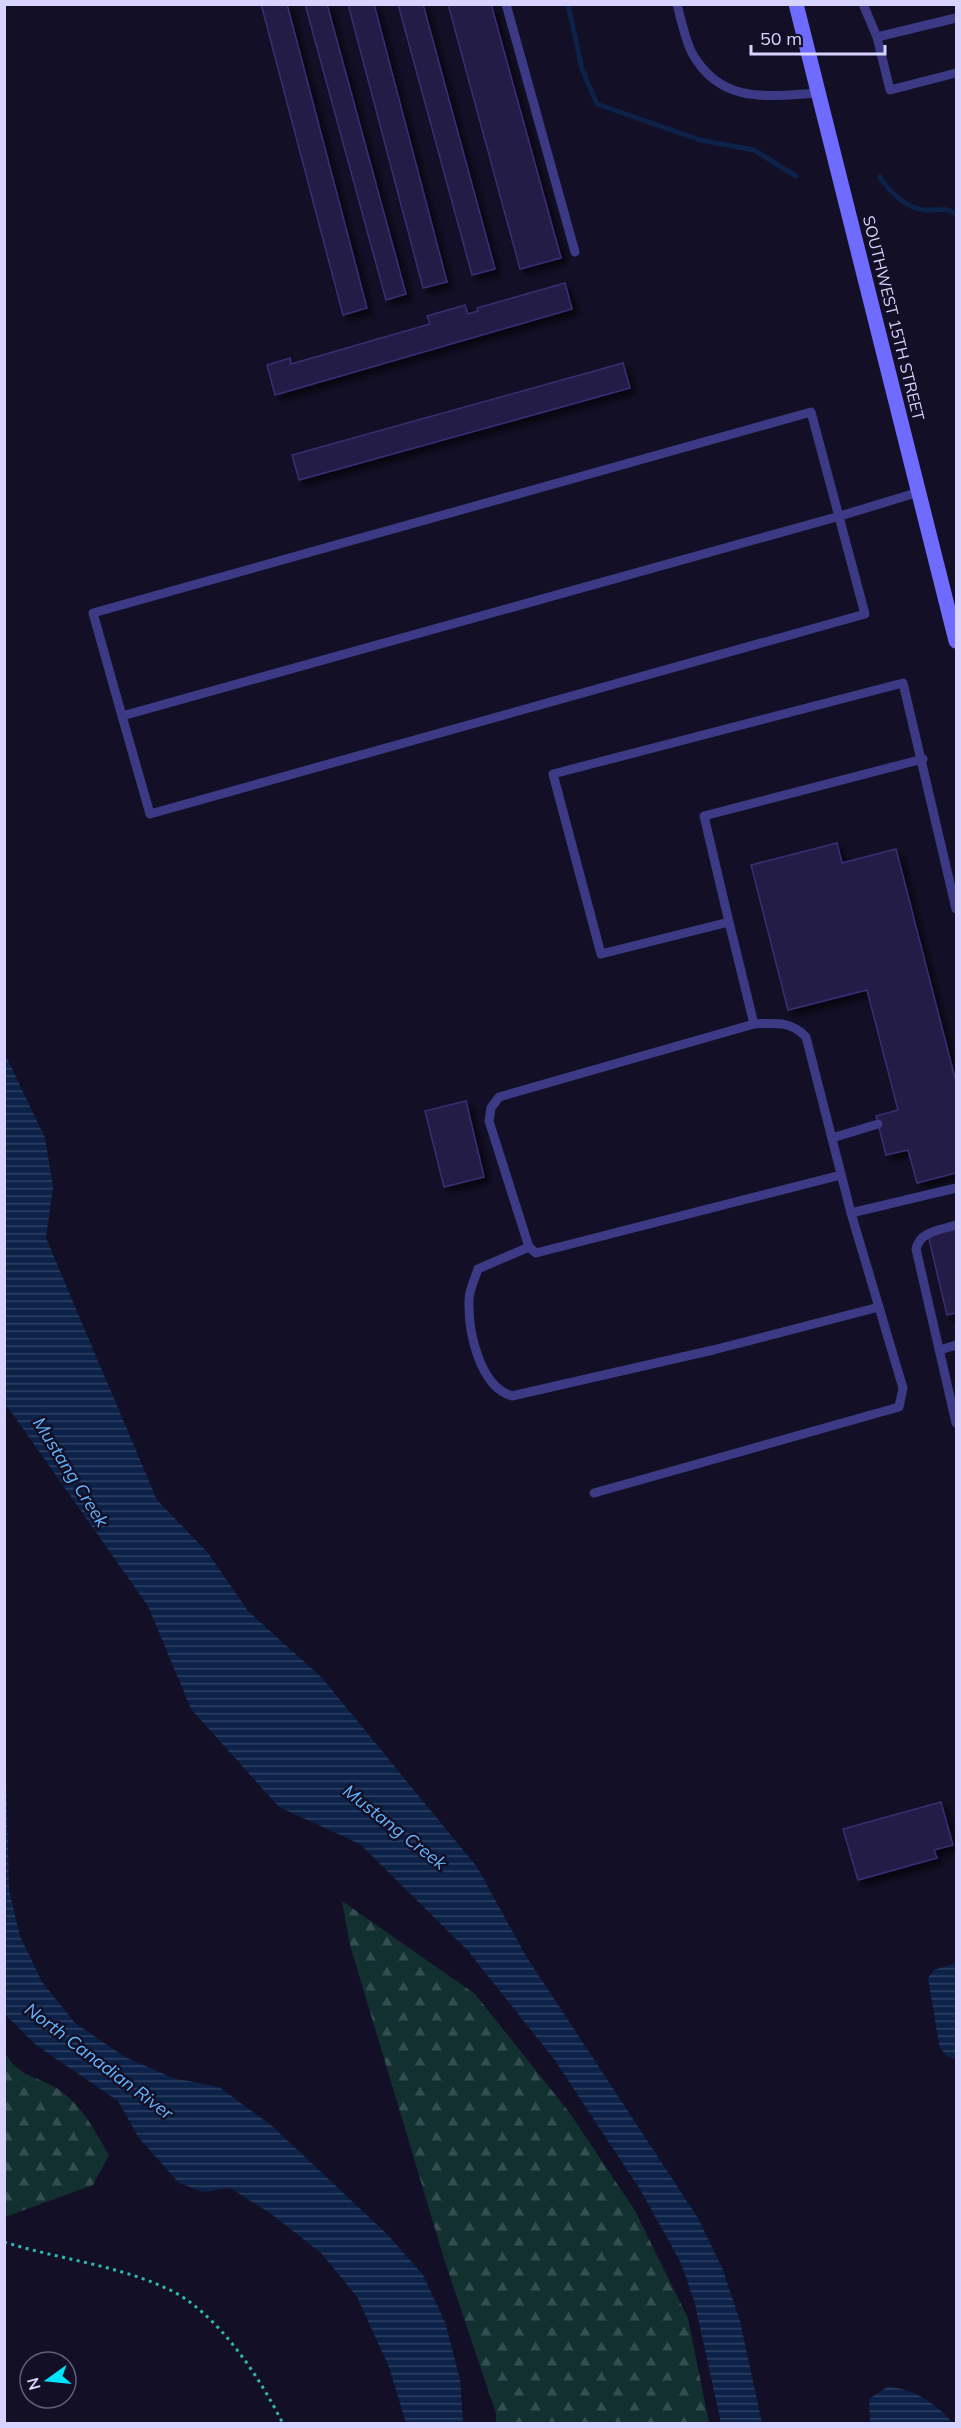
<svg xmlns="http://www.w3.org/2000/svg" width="961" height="2428" font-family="Mulish,sans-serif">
<defs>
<pattern id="forest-firs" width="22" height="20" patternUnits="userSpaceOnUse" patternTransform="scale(1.5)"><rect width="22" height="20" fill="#12302f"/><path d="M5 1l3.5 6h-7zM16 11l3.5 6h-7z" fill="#344d4e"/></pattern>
<pattern id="water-rules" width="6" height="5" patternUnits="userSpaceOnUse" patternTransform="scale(1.5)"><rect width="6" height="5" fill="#0c2248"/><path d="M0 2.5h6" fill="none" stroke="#2f4163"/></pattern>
<filter id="shadow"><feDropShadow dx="5.5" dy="5.5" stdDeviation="3" flood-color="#0009"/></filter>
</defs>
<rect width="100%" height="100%" fill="#130f26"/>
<g fill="url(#forest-firs)">
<polygon points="342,1901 475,1994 569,2112 634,2209 688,2318 709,2423 496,2423 496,2413 445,2262 350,1945"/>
<path d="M5,2053C20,2078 35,2075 58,2089C82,2105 95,2131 109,2155L93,2185L5,2217Z"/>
</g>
<g fill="url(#water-rules)">
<polygon points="5,1054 45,1138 53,1187 46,1238 157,1500 208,1553 248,1611 322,1678 477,1867 526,1956 698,2218 723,2270 740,2321 762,2423 721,2423 695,2304 681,2263 641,2191 554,2059 468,1951 360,1844 279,1807 191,1709 148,1606 7,1406 5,1413"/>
<polygon points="4,1685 9,1891 20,1936 42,1982 75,2023 125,2057 173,2078 219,2087 272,2126 387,2234 423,2275 445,2322 460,2379 463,2423 406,2423 389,2367 357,2297 321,2253 270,2213 230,2188 203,2192 179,2183 139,2138 118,2101 36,2045 5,2014"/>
<path d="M956,1963V2058C947,2059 942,2052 939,2044L928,1978L934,1970Z"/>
<path d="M887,2387C914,2388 936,2404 953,2423H870L869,2399Z"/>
</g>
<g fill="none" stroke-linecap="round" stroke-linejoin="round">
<g stroke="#0c2248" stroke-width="5">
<polyline points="568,4 582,69 597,104 700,140 754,150 796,176"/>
<path d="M880,177C889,191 906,209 925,210C937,211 946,206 956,214"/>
</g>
</g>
<g fill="#241b47" stroke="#3b2d73" stroke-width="1.5" filter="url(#shadow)">
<polygon points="261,4 287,4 367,308 343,315"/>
<polygon points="305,4 327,4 406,294 386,300"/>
<polygon points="348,4 374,4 447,282 423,288"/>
<polygon points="398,4 423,4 495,269 472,275"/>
<polygon points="448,4 491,4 561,258 520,269"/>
<polygon points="565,283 572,309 275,395 267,365 290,358 291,364 430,324 427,316 465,305 468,314 478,311 477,308"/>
<polygon points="623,363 630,388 299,480 292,455"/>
<polygon points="837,843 842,863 896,849 956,1082 956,1173 917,1183 908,1150 886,1155 876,1116 898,1110 867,990 788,1010 751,865"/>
<polygon points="466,1101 484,1177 444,1187 425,1111"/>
<polygon points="956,1228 956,1313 947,1315 928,1235"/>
<polygon points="941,1802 953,1845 934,1850 937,1858 858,1880 843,1829"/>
</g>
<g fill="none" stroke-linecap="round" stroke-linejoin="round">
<path stroke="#2fb8b0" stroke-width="3" stroke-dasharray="3 4.5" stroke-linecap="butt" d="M4,2242C58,2259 117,2265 168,2289C216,2311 260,2377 283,2424"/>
<g stroke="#3d3a85" stroke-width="9">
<polyline points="506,4 575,252"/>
<path d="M677,4C681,20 685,39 692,53C721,105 768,96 818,93"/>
<polyline points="863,4 877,37"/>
<polyline points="956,18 877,37 890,90 956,73"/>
<polyline points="122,716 93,613 811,412 865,614 150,814 122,716 840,516 919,492"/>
<polyline points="923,759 704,816 729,922 601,954 553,774 903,683 956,909"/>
<polyline points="729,922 754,1024"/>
<polyline points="832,1138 878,1124"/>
<path d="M841,1175L536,1253L529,1247L489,1121L491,1108L499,1097L754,1024C775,1023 791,1021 806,1037L851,1213L956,1188"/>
<path d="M956,1225C941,1230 920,1231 916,1249L956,1423"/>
<path d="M529,1247L478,1269C475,1278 469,1290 469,1300C468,1331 479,1386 512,1396L713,1350L879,1307"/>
<polyline points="940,1350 956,1345"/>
<polyline points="594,1493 899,1407 903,1388 851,1213"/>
</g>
<polyline stroke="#6f6bff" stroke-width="15" points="796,4 956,641"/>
</g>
<g text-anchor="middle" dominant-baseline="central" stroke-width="5" stroke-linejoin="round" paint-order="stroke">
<g font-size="16" fill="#d9d4ff" stroke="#130f26">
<text transform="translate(894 318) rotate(76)">SOUTHWEST 15TH STREET</text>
</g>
<g font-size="18" font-style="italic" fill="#62b6ff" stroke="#130f26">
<text transform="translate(71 1472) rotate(58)">Mustang Creek</text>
<text transform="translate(395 1827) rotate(38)">Mustang Creek</text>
<text transform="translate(99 2061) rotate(37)">North Canadian River</text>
</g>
</g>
<rect width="961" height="2428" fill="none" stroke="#d9d4ff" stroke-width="12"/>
<g transform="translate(48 2380) rotate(255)"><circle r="28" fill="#130f26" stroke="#625e7d" stroke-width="1.5"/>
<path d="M0-4.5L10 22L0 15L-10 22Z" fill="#00e5ff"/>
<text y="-9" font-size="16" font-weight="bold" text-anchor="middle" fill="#d9d4ff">N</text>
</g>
<path d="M751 45v9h134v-9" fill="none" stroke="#d9d4ff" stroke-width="3"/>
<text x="760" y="45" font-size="18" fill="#d9d4ff" stroke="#130f26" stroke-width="4.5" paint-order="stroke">50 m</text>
</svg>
